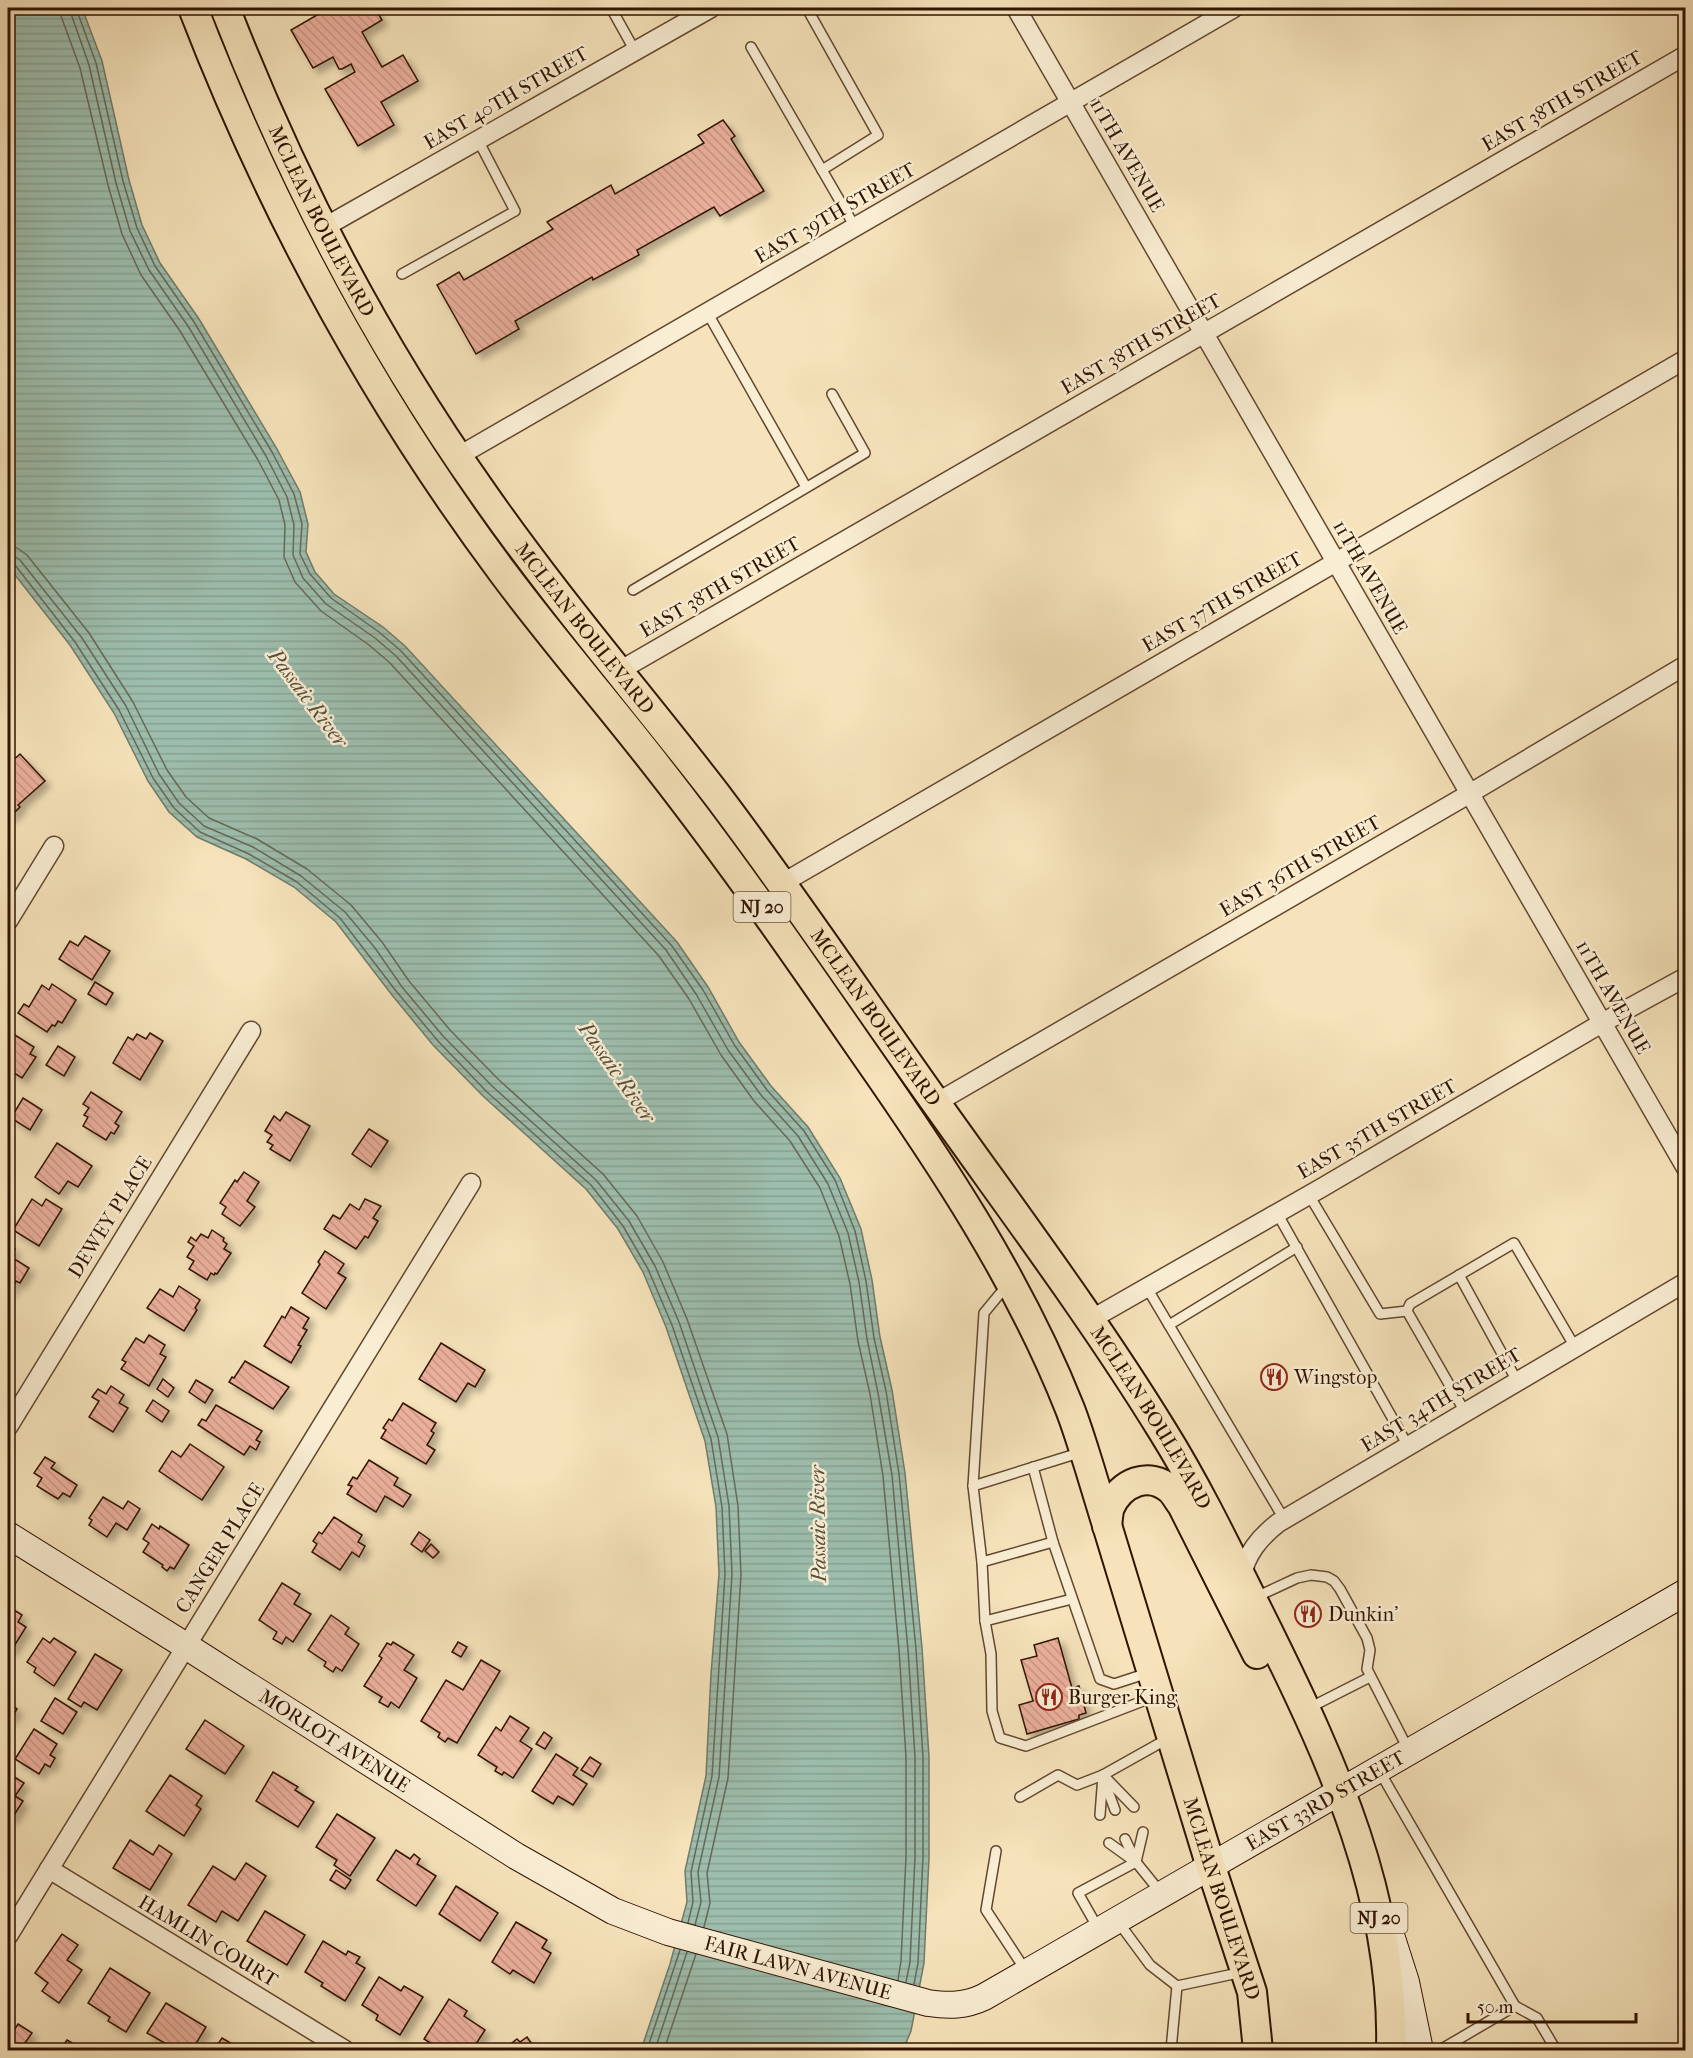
<svg xmlns="http://www.w3.org/2000/svg" width="1693" height="2058" font-family="'IM FELL French Canon',serif">
<defs>
<pattern id="water-rules" width="6" height="5" patternUnits="userSpaceOnUse" patternTransform="scale(1.5)"><rect width="6" height="5" fill="#9dbeae"/><path d="M0 2.5h6" fill="none" stroke="#88a294"/></pattern>
<pattern id="building-back-hatch" width="6" height="6" patternUnits="userSpaceOnUse" patternTransform="scale(1.5)"><rect width="6" height="6" fill="#ebb09d"/><path d="M-1 5l2 2M0 0l6 6M5-1l2 2" fill="none" stroke="#ca9685"/></pattern>
<filter id="shadow"><feDropShadow dx="5.5" dy="5.5" stdDeviation="3" flood-color="#0004"/></filter>
</defs>
<rect width="100%" height="100%" fill="#f6e3bb"/>
<filter id="stains"><feTurbulence type="fractalNoise" baseFrequency=".00333" numOctaves="4"/><feColorMatrix values="0 0 0 0 .2 0 0 0 0 .09 0 0 0 0 .02 0 0 0 .5 -.17"/></filter>
<radialGradient id="worn" r=".72"><stop offset=".6" stop-color="#630" stop-opacity="0"/><stop offset="1" stop-color="#630" stop-opacity=".3"/></radialGradient>
<polygon fill="url(#water-rules)" stroke="#727a68" stroke-width="1.5" points="8,8 82,8 102,61 129,180 142,225 160,263 199,319 277,449 300,492 308,524 306,552 315,572 334,594 383,627 405,646 677,942 708,987 739,1042 771,1086 808,1127 840,1178 861,1229 872,1280 880,1337 892,1390 905,1473 922,1648 929,1757 929,1858 924,1963 911,2031 903,2050 641,2050 670,1964 687,1902 685,1871 706,1776 711,1674 719,1574 716,1507 705,1441 666,1327 643,1272 618,1229 586,1189 483,1096 433,1045 392,995 336,922 294,887 246,859 197,837 169,812 148,781 114,713 70,645 8,566"/>
<g fill="none" stroke-linecap="round" stroke-linejoin="round">
<g stroke="#676957" stroke-width="1.5">
<polyline points="60,8 61,16 80,68 108,185 122,234 141,275 180,331 258,460 279,500 285,525 284,557 295,582 321,611 369,645 390,663 659,956 689,999 721,1055 754,1101 790,1141 820,1188 839,1236 850,1284 858,1341 870,1394 883,1476 899,1650 906,1757 906,1857 901,1961 898,1980"/>
<polyline points="69,8 89,65 116,183 130,231 149,270 188,326 266,456 287,497 294,525 293,555 303,578 326,604 375,638 396,656 666,950 696,994 728,1050 761,1095 798,1136 828,1184 848,1233 859,1282 867,1339 878,1393 892,1475 908,1650 915,1757 915,1857 910,1962 906,1982"/>
<polyline points="76,8 96,63 123,181 137,228 155,266 194,322 272,452 294,494 302,524 300,554 310,574 331,598 379,632 401,651 672,946 703,990 735,1046 767,1090 804,1131 835,1180 855,1231 866,1281 874,1338 886,1391 899,1474 916,1649 923,1757 923,1857 918,1963 914,1984"/>
<polyline points="8,546 17,548 27,555 89,633 133,702 167,770 186,797 209,818 257,839 307,869 351,905 382,942 409,981 450,1030 499,1080 603,1174 637,1216 663,1262 687,1319 727,1434 738,1506 741,1575 728,1778 707,1873 710,1903 704,1927"/>
<polyline points="8,555 14,556 20,560 82,638 126,706 159,774 179,803 204,826 253,847 301,876 345,912 375,948 402,987 443,1036 492,1086 596,1180 629,1221 655,1266 679,1322 718,1437 729,1506 732,1574 719,1777 698,1872 701,1902 695,1925"/>
<polyline points="8,563 15,565 75,642 119,710 153,778 174,808 200,832 249,854 297,882 340,918 396,991 438,1041 487,1092 591,1185 623,1226 648,1269 672,1325 711,1439 722,1507 725,1574 712,1776 691,1872 693,1902 688,1923"/>
<polyline points="647,2050 680,1950"/>
<polyline points="655,2050 687,1952"/>
<polyline points="664,2050 696,1954"/>
</g>
</g>
<g fill="url(#building-back-hatch)" stroke="#311400" stroke-width="1.5" filter="url(#shadow)">
<polygon points="329,8 375,8 382,20 362,32 382,67 403,55 418,81 381,102 394,125 358,146 325,89 355,72 351,64 342,69 339,69 333,57 313,68 291,30"/>
<polygon points="723,120 735,136 731,139 764,191 720,216 714,207 637,250 639,255 593,280 592,277 515,321 519,329 476,354 437,285 459,272 464,280 553,229 547,222 611,185 615,194 704,143 698,135"/>
<polygon points="20,754 45,781 18,805 20,807 8,819 8,765"/>
<polygon points="85,936 110,951 92,980 59,959 70,941 78,946"/>
<polygon points="95,982 113,993 106,1005 88,994"/>
<polygon points="52,984 76,1000 62,1023 58,1021 55,1026 52,1025 47,1032 18,1013 24,1004 29,1007 42,985 49,990"/>
<polygon points="10,1032 34,1047 30,1054 36,1057 22,1078 8,1069 8,1036"/>
<polygon points="150,1033 163,1041 140,1080 113,1063 128,1037 133,1040 137,1034 146,1039"/>
<polygon points="58,1046 75,1057 64,1076 46,1065"/>
<polygon points="91,1092 122,1112 115,1123 119,1126 114,1134 111,1132 106,1140 83,1126 88,1117 84,1115 89,1108 83,1104"/>
<polygon points="23,1098 42,1110 30,1130 11,1118"/>
<polygon points="286,1112 310,1126 290,1161 270,1149 273,1145 267,1142 272,1135 265,1131 274,1116 280,1121"/>
<polygon points="369,1129 388,1141 371,1167 352,1154"/>
<polygon points="57,1143 92,1166 78,1187 68,1181 59,1194 35,1177"/>
<polygon points="244,1172 259,1182 247,1201 255,1207 240,1226 222,1214 226,1207 220,1203 235,1180 237,1182"/>
<polygon points="32,1199 42,1206 46,1199 62,1209 39,1246 13,1230"/>
<polygon points="365,1199 381,1206 373,1218 378,1221 368,1238 365,1236 356,1249 324,1229 333,1215 340,1219 350,1204 359,1210"/>
<polygon points="212,1230 224,1238 223,1241 227,1244 224,1249 231,1253 217,1274 215,1273 214,1275 211,1273 207,1280 189,1269 194,1261 187,1257 194,1246 188,1242 191,1237 196,1241 201,1234 208,1238"/>
<polygon points="8,1244 15,1249 11,1257 29,1268 20,1283 16,1281 9,1293"/>
<polygon points="325,1251 344,1264 338,1273 346,1278 326,1309 302,1293 320,1264 318,1262"/>
<polygon points="179,1286 200,1300 195,1308 197,1310 184,1331 147,1308 160,1289 173,1297"/>
<polygon points="291,1307 309,1318 303,1328 307,1330 298,1345 301,1346 291,1363 264,1346 282,1316 285,1318"/>
<polygon points="149,1335 165,1345 160,1354 166,1357 149,1386 121,1369 126,1362 122,1360 136,1338 144,1343"/>
<polygon points="441,1343 485,1370 475,1387 468,1383 456,1402 419,1379"/>
<polygon points="245,1361 289,1387 273,1409 229,1382 232,1377 234,1378"/>
<polygon points="163,1379 174,1388 168,1397 157,1389"/>
<polygon points="196,1380 213,1390 205,1403 189,1392"/>
<polygon points="111,1386 124,1395 119,1403 128,1408 113,1432 89,1417 99,1401 92,1397 98,1389 106,1394"/>
<polygon points="153,1400 169,1411 162,1422 146,1411"/>
<polygon points="403,1403 436,1423 431,1431 434,1433 427,1445 435,1450 426,1464 381,1438 386,1430 383,1428 389,1419 392,1421"/>
<polygon points="216,1405 262,1431 256,1440 260,1442 256,1450 250,1446 244,1455 198,1425 202,1419 206,1421"/>
<polygon points="190,1444 224,1467 202,1500 159,1471 172,1451 181,1457"/>
<polygon points="45,1457 55,1463 51,1468 77,1485 70,1497 63,1493 58,1499 37,1486 42,1478 34,1473"/>
<polygon points="369,1460 398,1478 394,1485 411,1495 403,1507 385,1496 376,1512 347,1494 352,1486 348,1485 353,1477 357,1479"/>
<polygon points="103,1497 123,1509 128,1501 140,1509 127,1530 116,1523 107,1537 89,1525 92,1520 89,1518"/>
<polygon points="334,1517 362,1535 358,1542 365,1546 359,1557 352,1552 340,1570 312,1552 317,1544 313,1541 319,1532 322,1534"/>
<polygon points="152,1524 159,1529 160,1526 189,1545 174,1569 170,1567 167,1571 162,1567 163,1565 143,1552 149,1543 143,1539"/>
<polygon points="419,1532 430,1540 422,1552 411,1544"/>
<polygon points="431,1544 439,1552 433,1558 425,1551"/>
<polygon points="282,1583 300,1594 294,1604 311,1614 293,1642 286,1637 282,1644 273,1639 277,1632 259,1620"/>
<polygon points="11,1608 22,1615 18,1622 26,1627 11,1651 8,1648 8,1615"/>
<polygon points="331,1615 349,1628 345,1634 359,1644 342,1671 336,1667 333,1672 324,1666 326,1662 308,1650"/>
<polygon points="43,1638 50,1643 54,1638 76,1652 54,1686 34,1672 36,1668 27,1662"/>
<polygon points="1058,1638 1072,1688 1079,1686 1086,1713 1079,1715 1079,1719 1027,1734 1019,1705 1033,1701 1021,1660 1037,1656 1034,1645"/>
<polygon points="393,1642 414,1655 404,1670 417,1678 399,1708 391,1702 388,1707 379,1702 382,1697 364,1686 382,1658 379,1656 387,1643 391,1645"/>
<polygon points="458,1642 467,1647 461,1657 452,1652"/>
<polygon points="95,1654 122,1670 97,1710 84,1702 81,1707 68,1699"/>
<polygon points="481,1660 500,1671 457,1743 448,1738 445,1742 438,1737 440,1733 421,1721 446,1680 463,1690"/>
<polygon points="55,1698 77,1712 63,1734 41,1721"/>
<polygon points="8,1702 17,1709 11,1719 8,1717"/>
<polygon points="510,1716 529,1728 520,1741 532,1749 513,1778 504,1772 502,1775 495,1771 497,1767 478,1755 496,1727 501,1731"/>
<polygon points="205,1720 244,1746 225,1774 186,1749"/>
<polygon points="34,1729 57,1744 50,1755 55,1758 50,1767 45,1764 39,1774 15,1759"/>
<polygon points="544,1732 552,1738 545,1749 536,1744"/>
<polygon points="556,1754 578,1768 573,1775 587,1784 573,1805 558,1796 553,1804 532,1791"/>
<polygon points="590,1757 601,1764 593,1777 581,1770"/>
<polygon points="273,1772 298,1787 295,1790 314,1802 298,1827 256,1801"/>
<polygon points="8,1773 24,1783 15,1796 23,1801 11,1820 8,1818"/>
<polygon points="170,1775 202,1796 196,1805 201,1809 184,1836 146,1811"/>
<polygon points="337,1814 375,1838 350,1876 334,1865 337,1860 316,1847"/>
<polygon points="130,1840 153,1855 159,1845 172,1854 150,1890 113,1868"/>
<polygon points="396,1850 410,1859 414,1854 420,1859 417,1864 436,1876 416,1906 377,1880"/>
<polygon points="246,1863 266,1876 238,1921 222,1911 216,1922 188,1905 213,1866 235,1880"/>
<polygon points="336,1870 351,1880 345,1889 330,1880"/>
<polygon points="456,1886 498,1913 480,1941 439,1914"/>
<polygon points="265,1911 305,1935 287,1965 247,1941"/>
<polygon points="516,1922 547,1940 542,1948 551,1953 534,1983 513,1970 510,1974 492,1962"/>
<polygon points="62,1934 78,1945 67,1960 82,1970 59,2003 42,1991 48,1983 35,1973"/>
<polygon points="323,1941 346,1955 348,1951 360,1957 356,1963 365,1968 345,2001 321,1986 323,1983 305,1972"/>
<polygon points="110,1968 150,1993 126,2032 108,2021 110,2017 88,2003"/>
<polygon points="379,1977 401,1991 404,1986 423,1997 400,2035 376,2020 378,2015 362,2005"/>
<polygon points="449,1999 467,2011 464,2016 485,2030 472,2050 441,2050 424,2039"/>
<polygon points="166,2003 206,2027 192,2050 177,2050 147,2033"/>
<polygon points="18,2024 32,2033 20,2050 8,2050 8,2028 13,2032"/>
<polygon points="527,2037 534,2047 529,2050 503,2050 517,2039 520,2042"/>
<polygon points="222,2038 242,2050 214,2050"/>
<polygon points="67,2040 84,2050 60,2050"/>
</g>
<g fill="none" stroke-linecap="round" stroke-linejoin="round">
<defs>
<g id="lane">
<polyline points="611,8 635,51"/>
<polyline points="809,12 878,135 822,170"/>
<polyline points="751,47 855,227"/>
<polyline points="402,274 515,211 478,140"/>
<polyline points="707,312 806,487"/>
<polyline points="633,590 865,453 832,394"/>
<polyline points="1309,1195 1380,1314 1407,1311"/>
<polyline points="1277,1213 1408,1446"/>
<polyline points="1459,1275 1517,1381"/>
<polyline points="1147,1288 1284,1519"/>
<polyline points="1169,1325 1297,1247"/>
<polyline points="1465,1412 1407,1311 1410,1304 1514,1243 1575,1347"/>
<polyline points="1082,1452 973,1486 982,1562 985,1621 991,1654 992,1711 1000,1738 1026,1746 1156,1696"/>
<polyline points="973,1486 984,1313 1008,1284"/>
<polyline points="1053,1542 1100,1679 1114,1684 1148,1673"/>
<polyline points="982,1562 1053,1542 1033,1467"/>
<polyline points="1256,1597 1297,1578 1311,1575 1327,1577 1334,1581 1340,1589 1367,1638 1370,1650 1367,1669 1408,1749"/>
<polyline points="985,1621 1072,1599"/>
<polyline points="1307,1709 1370,1677"/>
<polyline points="1380,1772 1515,2006"/>
<polyline points="1103,1775 1134,1807"/>
<polyline points="1104,1780 1115,1810"/>
<polyline points="1020,1797 1058,1775 1077,1785 1103,1775 1169,1738"/>
<polyline points="1100,1815 1103,1775"/>
<polyline points="1125,1839 1136,1862 1161,1893"/>
<polyline points="1109,1843 1134,1861"/>
<polyline points="996,1851 986,1910 1026,1971"/>
<polyline points="1119,1923 1150,1965 1177,1986 1243,1972"/>
<polyline points="1099,1930 1078,1893 1136,1862 1143,1832"/>
<polyline points="1171,2050 1177,1986"/>
<polyline points="1440,2050 1515,2006 1537,2018 1556,2050"/>
</g>
<g id="street">
<polyline points="1016,8 1686,1168"/>
<polyline points="323,228 711,8"/>
<polyline points="457,457 1234,8"/>
<polyline points="619,671 1686,55"/>
<polyline points="781,884 1686,359"/>
<polyline points="8,921 54,846"/>
<polyline points="936,1103 1469,794 1686,665"/>
<polyline points="1090,1320 1323,1187 1602,1023 1686,977"/>
<polyline points="8,1427 251,1031"/>
<path d="M1241,1577C1247,1553 1259,1538 1278,1523L1686,1282"/>
<polyline points="49,1869 345,2050"/>
<polyline points="8,1936 471,1183"/>
</g>
<g id="secondary">
<path id="s1" d="M8,1535L186,1646L516,1856L613,1911L668,1932L928,2003C949,2006 965,2006 984,1997L1686,1592"/>
<polyline points="1390,1932 1406,1982 1420,2050"/>
</g>
<g id="primary">
<path id="s2" d="M193,8C271,210 374,400 504,574C554,641 609,704 660,770C731,861 797,956 862,1050C941,1163 1019,1280 1070,1409C1077,1427 1083,1447 1089,1466L1211,1867L1252,1992L1258,2050"/>
<path id="s3" d="M225,8C291,178 376,342 482,492C555,597 638,693 716,794C793,896 864,1002 938,1106C1014,1213 1093,1318 1162,1430C1202,1494 1234,1563 1268,1631C1334,1765 1395,1898 1391,2050"/>
<path d="M1107,1526C1108,1519 1108,1513 1110,1507C1121,1483 1149,1470 1171,1490C1175,1494 1178,1500 1182,1505L1257,1654"/>
</g>
</defs>
<use href="#lane" stroke="#62482f" stroke-width="12"/>
<use href="#street" stroke="#62482f" stroke-width="21"/>
<use href="#secondary" stroke="#311400" stroke-width="28"/>
<use href="#primary" stroke="#311400" stroke-width="32"/>
<use href="#lane" stroke="#f9edd3" stroke-width="9"/>
<use href="#street" stroke="#f9edd3" stroke-width="18"/>
<use href="#secondary" stroke="#f9edd3" stroke-width="26"/>
<use href="#primary" stroke="#f6e3bb" stroke-width="28"/>
</g>
<defs>
<symbol id="restaurant-ring" viewBox="-11 -11 22 22"><circle r="9.5" fill="#f9edd3" stroke="#8f2418" stroke-width="1.5"/><path d="M-5-6h1v4h1v-4h1v4h1v-4h1v5L-1.5 .5V6h-2V.5L-5-1ZM5-6V6H3V1.5H1.5Q1.5-4 5-6Z" fill="#8f2418"/></symbol>
</defs>
<g fill-rule="evenodd">
<use href="#restaurant-ring" x="1259" y="1362" width="30" height="30"/>
<use href="#restaurant-ring" x="1293" y="1599" width="30" height="30"/>
<use href="#restaurant-ring" x="1034" y="1682" width="30" height="30"/>
</g>
<g text-anchor="middle" dominant-baseline="central" stroke-width="5" stroke-linejoin="round" paint-order="stroke">
<g fill="#f9edd3" stroke="#6d553f" stroke-width="1.5">
<rect x="733.5" y="892" width="57" height="30" rx="4.5"/>
<rect x="1350.5" y="1903" width="57" height="30" rx="4.5"/>
</g>
<g font-size="18" font-weight="bold" fill="#311400">
<text x="762" y="907">NJ 20</text>
<text x="1379" y="1918">NJ 20</text>
</g>
<g font-size="20" fill="#311400" stroke="#f9edd3">
<text transform="translate(506 98) rotate(-30)">EAST 40TH STREET</text>
<text transform="translate(1562 101) rotate(-30)">EAST 38TH STREET</text>
<text transform="translate(1127 155) rotate(60)">11TH AVENUE</text>
<text transform="translate(835 213) rotate(-30)">EAST 39TH STREET</text>
<text stroke="none"><textPath href="#s3" startOffset="234">MCLEAN BOULEVARD</textPath></text>
<text transform="translate(1141 344) rotate(-30)">EAST 38TH STREET</text>
<text transform="translate(1370 577) rotate(60)">11TH AVENUE</text>
<text transform="translate(720 587) rotate(-30)">EAST 38TH STREET</text>
<text transform="translate(1222 602) rotate(-30)">EAST 37TH STREET</text>
<text stroke="none"><textPath href="#s3" startOffset="720">MCLEAN BOULEVARD</textPath></text>
<text transform="translate(1300 866) rotate(-30)">EAST 36TH STREET</text>
<text transform="translate(1613 997) rotate(60)">11TH AVENUE</text>
<text stroke="none"><textPath href="#s3" startOffset="1206">MCLEAN BOULEVARD</textPath></text>
<text transform="translate(1377 1129) rotate(-30)">EAST 35TH STREET</text>
<text transform="translate(110 1217) rotate(-58)">DEWEY PLACE</text>
<text transform="translate(1441 1400) rotate(-31)">EAST 34TH STREET</text>
<text stroke="none"><textPath href="#s3" startOffset="1692">MCLEAN BOULEVARD</textPath></text>
<text transform="translate(220 1548) rotate(-58)">CANGER PLACE</text>
<text stroke="none"><textPath href="#s1" startOffset="386">MORLOT AVENUE</textPath></text>
<text stroke="none"><textPath href="#s1" startOffset="1492">EAST 33RD STREET</textPath></text>
<text stroke="none"><textPath href="#s2" startOffset="2172">MCLEAN BOULEVARD</textPath></text>
<text transform="translate(208 1941) rotate(31)">HAMLIN COURT</text>
<text stroke="none"><textPath href="#s1" startOffset="906">FAIR LAWN AVENUE</textPath></text>
</g>
<g font-size="20" fill="#311400" stroke="#f9edd3" text-anchor="start">
<text x="1294" y="1377">Wingstop</text>
<text x="1328" y="1614">Dunkin'</text>
<text x="1068" y="1697">Burger King</text>
</g>
<g font-size="21" font-style="italic" fill="#57503d" stroke="#f9edd3">
<text transform="translate(308 698) rotate(53)">Passaic River</text>
<text transform="translate(617 1072) rotate(55)">Passaic River</text>
<text transform="translate(818 1524) rotate(-91)">Passaic River</text>
</g>
</g>
<rect width="1693" height="2058" fill="none" stroke="#f6e3bb" stroke-width="30"/>
<rect x="9" y="9" width="1675" height="2040" fill="none" stroke="#311400" stroke-width="3"/>
<rect x="15" y="15" width="1663" height="2028" fill="none" stroke="#311400" stroke-width="1.5"/>
<path d="M1468 2013v9h168v-9" fill="none" stroke="#311400" stroke-width="3"/>
<text x="1477" y="2013" font-size="18" fill="#311400" stroke="#f9edd3" stroke-width="4.5" paint-order="stroke">50 m</text>
<rect width="100%" height="100%" filter="url(#stains)"/>
<rect width="100%" height="100%" fill="url(#worn)"/>
</svg>
